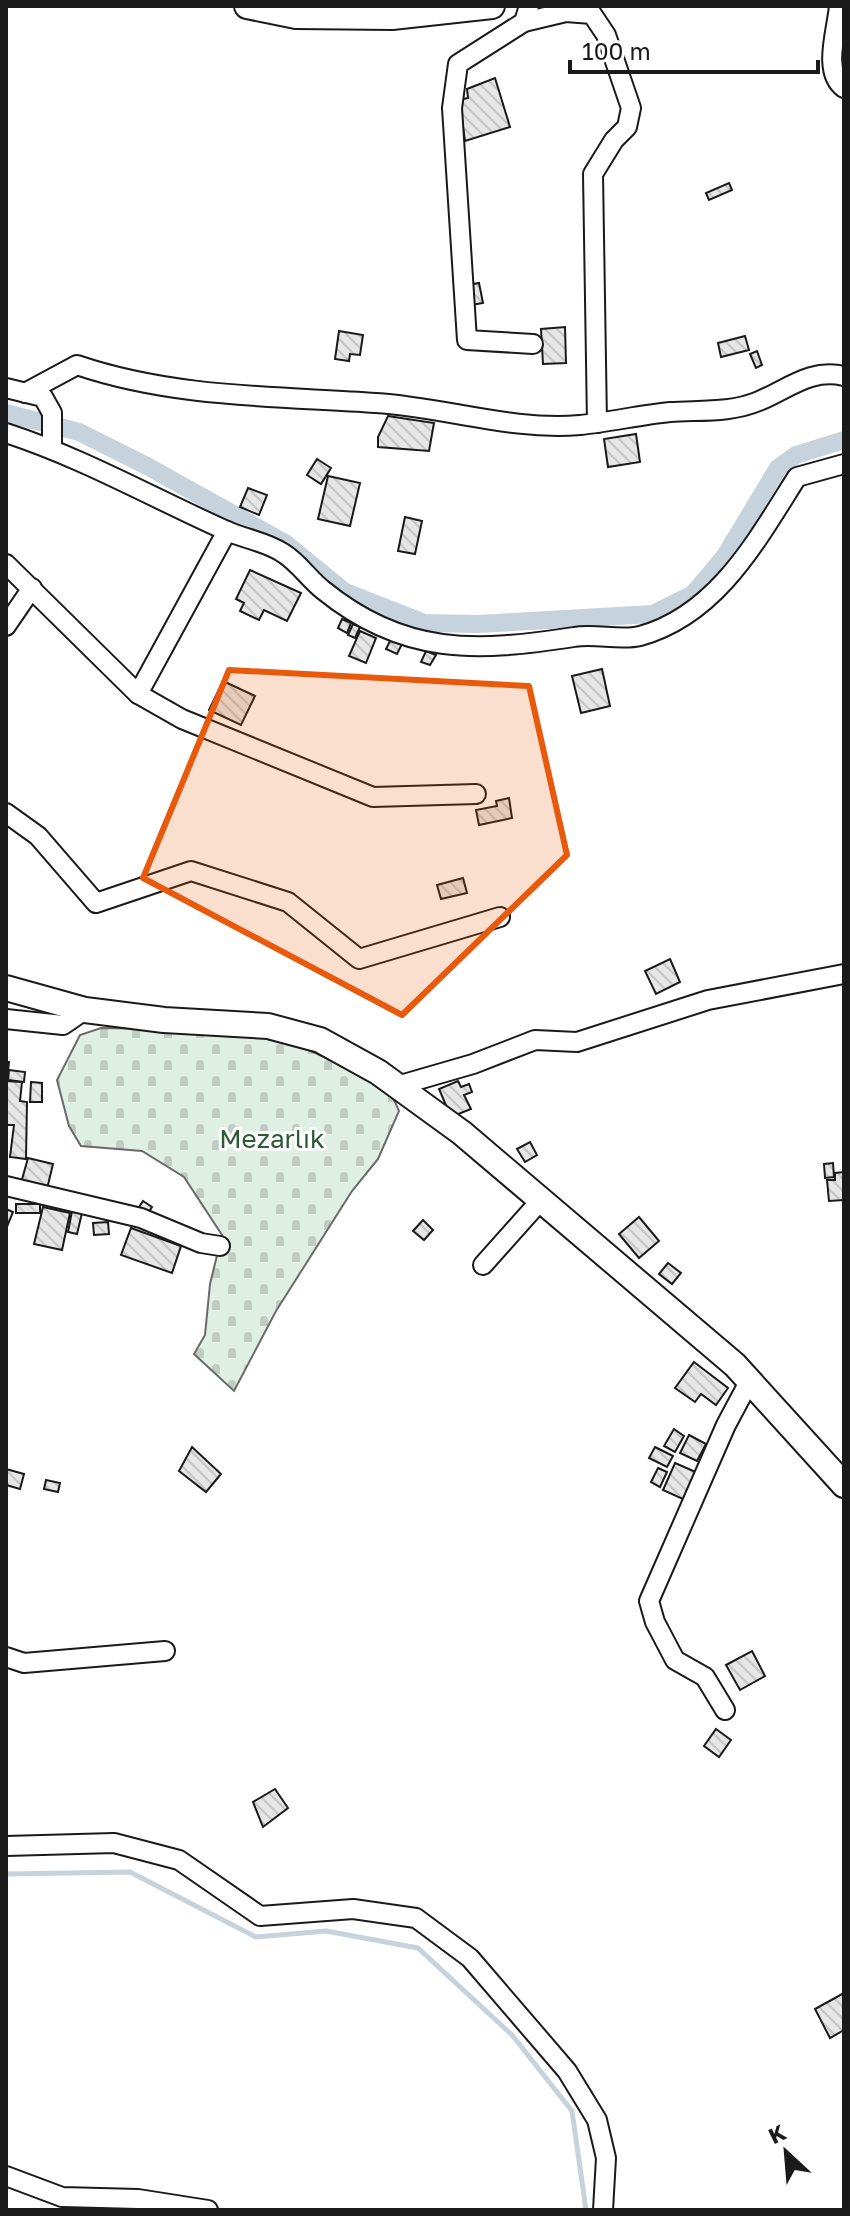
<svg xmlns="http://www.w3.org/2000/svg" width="850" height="2216" font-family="'Golos Text',sans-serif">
<defs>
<pattern id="cemetery-stones" width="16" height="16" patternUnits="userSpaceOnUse" patternTransform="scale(2)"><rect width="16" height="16" fill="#e0efe3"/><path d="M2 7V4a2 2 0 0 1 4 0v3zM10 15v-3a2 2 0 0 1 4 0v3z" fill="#c0ccc2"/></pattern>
<pattern id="building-back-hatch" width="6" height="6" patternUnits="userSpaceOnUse" patternTransform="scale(2)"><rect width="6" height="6" fill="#e6e6e6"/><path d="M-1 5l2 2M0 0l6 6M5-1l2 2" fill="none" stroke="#c5c5c5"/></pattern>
</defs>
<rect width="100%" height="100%" fill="#fff"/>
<polygon fill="url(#cemetery-stones)" stroke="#6a6a6a" stroke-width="2" points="101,1028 231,1030 302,1047 373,1079 392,1095 399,1111 378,1159 352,1191 276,1311 234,1391 194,1354 205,1335 210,1284 222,1235 184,1177 142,1151 81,1146 69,1126 57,1080 80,1035"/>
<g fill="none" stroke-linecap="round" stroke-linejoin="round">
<polyline stroke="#c6d2dc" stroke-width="5" points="6,1874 130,1872 256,1937 326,1931 418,1948 512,2035 572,2111 586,2210"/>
<polyline stroke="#c6d2dc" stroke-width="18" points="6,413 79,432 147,466 285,543 345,592 424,623 478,624 653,614 693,594 725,556 778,468 796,455 844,440"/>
</g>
<g fill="url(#building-back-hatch)" stroke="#1a1a1a" stroke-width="2">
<polygon points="495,78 510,127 465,141 459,100 468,98 467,89"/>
<polygon points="729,183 732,190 709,200 706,193"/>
<polygon points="479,283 483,303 471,305 467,285"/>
<polygon points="565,327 566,363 543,364 541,329"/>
<polygon points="339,331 363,335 360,355 350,354 349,361 335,359"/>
<polygon points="745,336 749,350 721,357 718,343"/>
<polygon points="757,351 762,365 756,368 750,354"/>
<polygon points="388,416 434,423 429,451 378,447 378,437"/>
<polygon points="636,434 640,462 608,467 604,439"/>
<polygon points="317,459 331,468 321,484 307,475"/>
<polygon points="328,476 360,483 350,526 318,519"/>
<polygon points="248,488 267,495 259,515 240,507"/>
<polygon points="405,517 422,521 415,554 398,551"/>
<polygon points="250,570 301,593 287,621 264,610 259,620 240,611 244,603 236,599"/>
<polygon points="342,619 351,623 347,633 338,628"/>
<polygon points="353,624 360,627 355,638 348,635"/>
<polygon points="360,631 376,638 366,663 349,656"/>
<polygon points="391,639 402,644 397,654 386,649"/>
<polygon points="426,651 436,655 430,665 421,662"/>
<polygon points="602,669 610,706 581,713 572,676"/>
<polygon points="223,681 255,696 241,725 209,710"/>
<polygon points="509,798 512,818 479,825 476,810 497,806 496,801"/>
<polygon points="463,878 467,893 441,899 437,885"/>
<polygon points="670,959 680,982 656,994 645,971"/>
<polygon points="6,1062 9,1062 7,1081 22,1082 20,1101 27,1102 26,1159 10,1157 14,1125 6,1125"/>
<polygon points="9,1070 25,1072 24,1082 8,1080"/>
<polygon points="458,1081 461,1087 469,1084 472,1092 464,1095 471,1109 451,1117 439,1089"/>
<polygon points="31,1082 42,1083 42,1102 30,1102"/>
<polygon points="530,1142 537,1155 525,1162 517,1149"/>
<polygon points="28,1158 53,1164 47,1189 21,1183"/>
<polygon points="833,1163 834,1177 825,1178 824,1164"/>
<polygon points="844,1172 844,1200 829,1201 827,1180 835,1180 835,1173"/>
<polygon points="143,1201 152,1207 145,1218 136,1212"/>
<rect x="16" y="1204" width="24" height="9"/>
<polygon points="43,1207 70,1213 62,1250 34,1244"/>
<polygon points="6,1209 13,1212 6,1229"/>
<polygon points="72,1211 82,1213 77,1234 68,1232"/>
<polygon points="639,1217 659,1241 639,1258 619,1234"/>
<polygon points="423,1220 433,1230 424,1240 413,1231"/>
<polygon points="108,1222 109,1234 94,1235 93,1223"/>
<polygon points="131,1228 181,1246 172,1273 121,1255"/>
<polygon points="668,1263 681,1273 672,1284 659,1274"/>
<polygon points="694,1362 728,1388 716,1405 701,1394 695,1402 675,1388"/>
<polygon points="674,1429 684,1436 675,1452 664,1446"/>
<polygon points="689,1435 706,1444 697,1461 680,1453"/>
<polygon points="192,1447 221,1474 206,1492 179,1471"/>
<polygon points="655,1447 673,1456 667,1467 649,1458"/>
<polygon points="675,1463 698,1473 685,1500 663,1490"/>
<polygon points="658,1468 667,1472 660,1487 651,1482"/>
<polygon points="6,1469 24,1474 20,1489 6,1485"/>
<polygon points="46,1480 60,1483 58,1492 44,1489"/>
<polygon points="752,1651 765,1676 740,1690 726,1665"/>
<polygon points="716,1729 731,1740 719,1757 704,1746"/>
<polygon points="275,1789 288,1808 263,1827 253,1802"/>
<polygon points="844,1993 844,2030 830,2038 815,2009"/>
</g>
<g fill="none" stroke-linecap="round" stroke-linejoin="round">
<defs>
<g id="minor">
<polyline points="529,6 524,22 458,64 452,108 467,340 533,344"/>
<path d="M839,6C837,30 822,72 844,88"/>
<polyline points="524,22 566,12 592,14 606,35 631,108 627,127 614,140 593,174 597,423"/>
<polyline points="6,388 43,397 52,413 52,448"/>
<path d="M25,393L77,365C174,398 275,396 376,403C444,407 511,431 580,425C610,422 640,415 670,412C700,410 731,413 759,401C788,389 811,368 844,376"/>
<path d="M6,433C83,458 153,498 227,531C245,539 267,542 283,553C298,562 309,579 323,590C404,656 476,652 574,637C595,633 620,641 640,636C717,615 757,540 797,477L844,464"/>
<polyline points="6,564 138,694 182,719 373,797 476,794"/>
<polyline points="6,626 32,588"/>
<polyline points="138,694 227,531"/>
<polyline points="6,813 38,836 96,903 191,871 288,902 359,959 500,917"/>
<polyline points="6,1019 63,1025 85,1010"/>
<polyline points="397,1086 473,1064 535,1040 577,1042 708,1000 844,974"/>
<polyline points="6,1186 141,1218 201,1243 220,1246"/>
<polyline points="483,1265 541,1200"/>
<polyline points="6,1657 24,1663 165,1651"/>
<polyline points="725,1710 705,1677 675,1660 655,1622 649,1601 726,1425 750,1380"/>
<polyline points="6,1846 114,1843 179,1860 260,1916 353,1909 416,1918 470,1958 567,2071 597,2120 606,2158 603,2210"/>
<polyline points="6,2176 62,2197 138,2199 208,2210"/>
</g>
<g id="major">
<polyline points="247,6 296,16 392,17 492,6"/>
<polyline points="6,988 85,1010 164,1020 268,1026 320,1040 378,1072 462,1133 735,1365 844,1485"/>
</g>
</defs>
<use href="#minor" stroke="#1a1a1a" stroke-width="22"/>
<use href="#major" stroke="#1a1a1a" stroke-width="28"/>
<use href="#minor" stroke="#fff" stroke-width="18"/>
<use href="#major" stroke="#fff" stroke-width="24"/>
</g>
<path fill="#e8590c" fill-opacity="0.2" stroke="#e8590c" stroke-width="6" stroke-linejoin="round" d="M229,670L529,686L567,855L402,1015L143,878Z"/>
<g text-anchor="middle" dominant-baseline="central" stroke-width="6" stroke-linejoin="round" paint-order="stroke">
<g font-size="26" fill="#2b5a34" stroke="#fff">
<text x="272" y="1138">Mezarlık</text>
</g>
</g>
<rect width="850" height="2216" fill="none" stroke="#1a1a1a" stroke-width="16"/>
<g transform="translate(786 2152) rotate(334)" stroke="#ffffff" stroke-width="6" paint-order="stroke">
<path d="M0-6L14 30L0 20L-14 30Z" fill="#1a1a1a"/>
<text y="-12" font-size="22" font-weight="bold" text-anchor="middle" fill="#1a1a1a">K</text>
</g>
<path d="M570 60v12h248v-12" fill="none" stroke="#1a1a1a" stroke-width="4"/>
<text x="582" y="60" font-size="24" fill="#1a1a1a" stroke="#ffffff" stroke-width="6" paint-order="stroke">100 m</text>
</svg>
